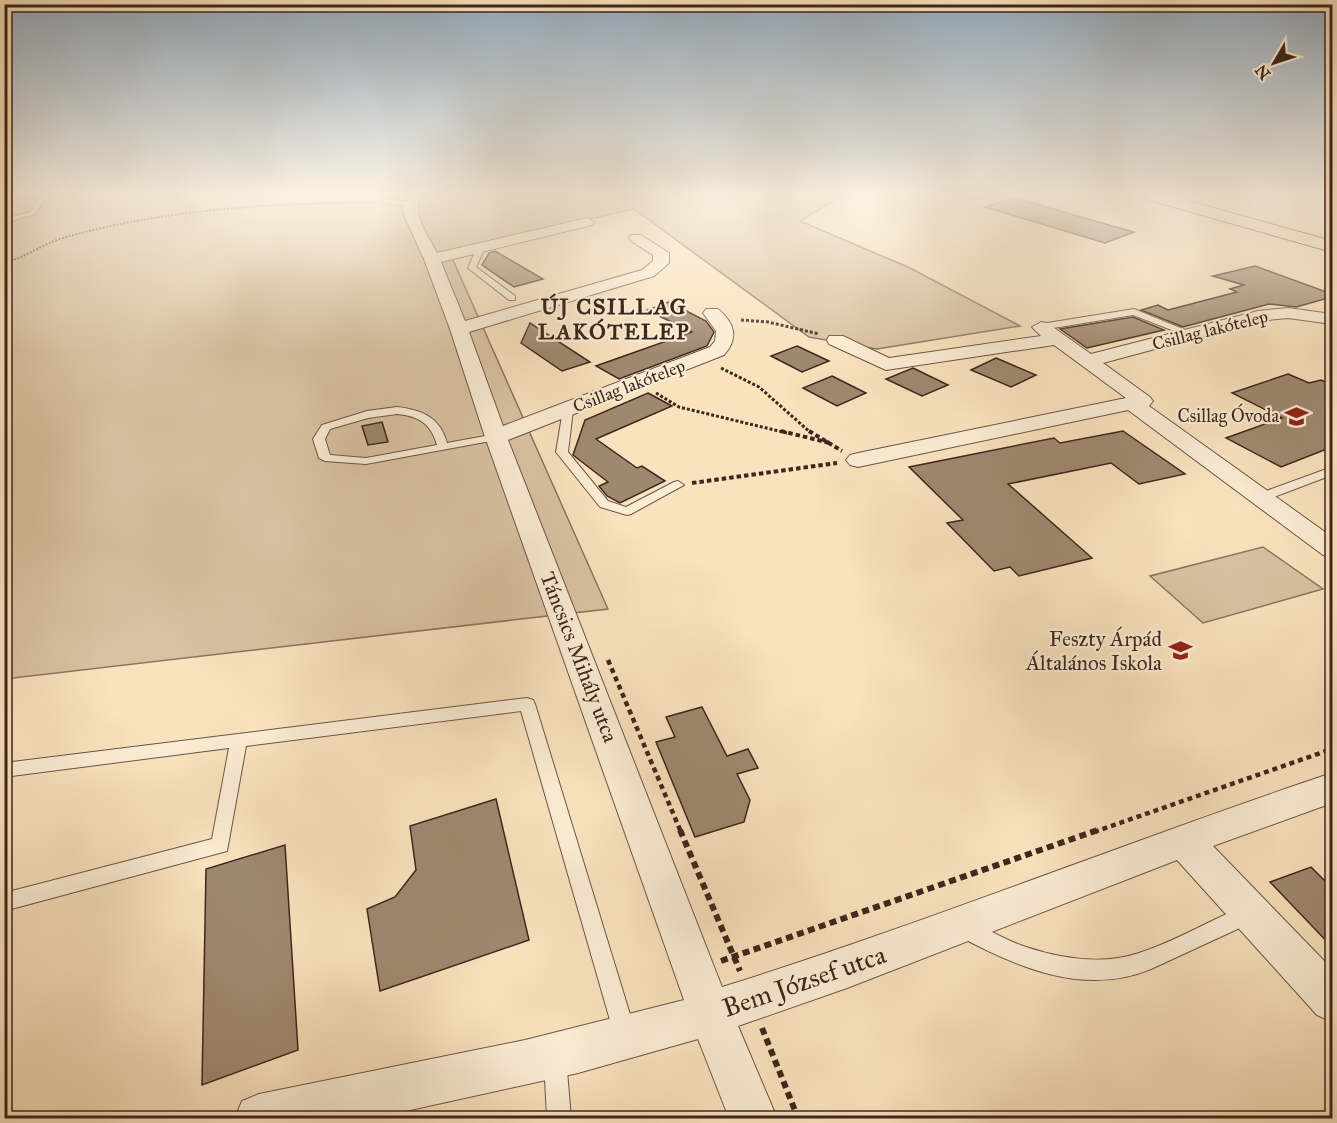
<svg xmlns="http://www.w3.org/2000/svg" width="1337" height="1123" font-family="'IM FELL Great Primer',serif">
<rect width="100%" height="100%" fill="#f9e2be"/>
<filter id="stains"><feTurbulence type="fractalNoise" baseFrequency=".00333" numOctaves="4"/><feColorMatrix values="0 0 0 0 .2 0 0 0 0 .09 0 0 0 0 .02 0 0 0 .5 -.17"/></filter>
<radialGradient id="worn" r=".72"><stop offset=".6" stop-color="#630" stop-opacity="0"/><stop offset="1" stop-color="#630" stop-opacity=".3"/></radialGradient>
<g fill="#d9c2a2" stroke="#8b745f" stroke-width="1.5">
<polygon points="5,195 844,195 800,221 910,268 1020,326 877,349 809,337 634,209 449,251 608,609 5,679"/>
<polygon points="1263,547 1323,589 1203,623 1150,576"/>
</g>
<g fill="#9f8870" stroke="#3d261c" stroke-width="1.5">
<polygon points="1015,198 1088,219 1134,232 1105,243 985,207"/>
<polygon points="495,251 543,279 514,287 482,265 489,253"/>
<polygon points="1255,266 1332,294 1332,297 1296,307 1269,304 1183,327 1141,310 1158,305 1168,310 1237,292 1230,289 1244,285 1213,276"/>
<polygon points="669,302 706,321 714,332 707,346 619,379 596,366 692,332 647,310"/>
<polygon points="1133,317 1164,330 1087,348 1060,329"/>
<polygon points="530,323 590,362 562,371 521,343"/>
<polygon points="797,346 829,361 802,372 771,356"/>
<polygon points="996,358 1036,375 1011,387 971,370"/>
<polygon points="913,368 948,385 922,396 886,379"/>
<polygon points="1288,374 1309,383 1321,380 1332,385 1332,447 1281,467 1226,438 1282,418 1232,393"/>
<polygon points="832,376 866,393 837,406 803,388"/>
<polygon points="648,393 672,406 596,439 637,468 642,466 665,481 620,503 607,496 599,486 608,482 573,455 585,420"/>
<polygon points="382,422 388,442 368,445 362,426"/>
<polygon points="1123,431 1185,474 1139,484 1111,463 1008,484 1092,558 1019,576 1010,567 994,571 947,523 963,520 909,467 1054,438 1060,443"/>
<polygon points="702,707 727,756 748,749 758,768 737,774 750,800 744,822 695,837 656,742 675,737 666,717"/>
<polygon points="496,799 529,940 380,991 367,909 395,897 416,870 410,826"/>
<polygon points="285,845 298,1050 202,1085 206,869"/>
<polygon points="1311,867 1332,888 1332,947 1270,882"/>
</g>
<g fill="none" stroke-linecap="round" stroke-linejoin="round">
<defs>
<g id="lane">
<polygon points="10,195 22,195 4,201 4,197"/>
<polygon points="26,195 32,195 28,199"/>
<polygon points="41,195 48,195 35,214 4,223 4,219 31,212"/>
<polygon points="383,199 410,202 413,204 410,206 381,202"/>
<polygon points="478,245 485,247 476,267 515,296 515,300 509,300 468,268"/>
<polygon points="1134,309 1195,334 1187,336 1133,315 1041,330 1036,327 1041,324"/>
<path d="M397,407C422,410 440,417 447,443L496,434L502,437L496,440L366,464L325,461L319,458L313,439L322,425L367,411ZM397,414C418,416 431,423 437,445L366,458L330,455L325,439L330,429L368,418Z"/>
<polygon points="568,407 573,410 568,452 608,501 626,507 674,482 678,481 684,485 631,514 627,515 600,507 556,452 563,410"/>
<polygon points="1332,467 1332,475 1266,500 1258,500 1256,497 1258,494"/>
<polygon points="527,698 533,700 535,704 636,1034 633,1042 625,1045 617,1042 614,1034 521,711 246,746 227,851 4,911 4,893 212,839 229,748 4,777 4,763"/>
<path d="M1248,905L1255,907L1258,914L1255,921L1151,969C1084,997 1016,967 957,935L954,928L957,921L964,918C985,927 1004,940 1026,947C1062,959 1103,965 1139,953C1177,941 1211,919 1248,905Z"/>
<polygon points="555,1048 563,1051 566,1059 571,1118 547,1118 544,1059 547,1051"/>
</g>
<g id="street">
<path d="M408,195H421C411,215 428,235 437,253L587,218L594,222L592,225L441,262L465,321L642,270L653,261V255L631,241L629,238L631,235H641L669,253V263L654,276L469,332L503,426L710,347L715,341L716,331L703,313L706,309H718C735,323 739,338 724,355L508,440L722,987C928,923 1128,841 1332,773V803L1213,846L1332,969V1022L1317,1015L1177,860L847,988L738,1026L777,1118H729L698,1039L578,1073L374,1118H235L242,1101L259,1094L525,1040L684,1000L485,437L450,329L424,259L403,213V204Z"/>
<polygon points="1169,195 1198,195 1166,204 1159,200"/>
<polygon points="1288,308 1332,314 1332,324 1288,318 1259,321 1103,363 1150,397 1153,401 1149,406 1332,537 1332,557 1323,555 1128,410 858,467 850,465 846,460 850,455 858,453 1126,398 1054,345 886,370 829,344 827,340 829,336 843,336 889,358 1041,336 1032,327 1041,322 1047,323 1091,354 1258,311"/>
</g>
<polygon id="primary" points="1140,195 1167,195 1332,241 1332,252 1142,198"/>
</defs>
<use href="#lane" stroke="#6c5544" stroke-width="2"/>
<use href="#street" stroke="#6c5544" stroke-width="2"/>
<use href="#primary" stroke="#3d261c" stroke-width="2"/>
<path stroke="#3d261c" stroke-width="2" stroke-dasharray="2 1.5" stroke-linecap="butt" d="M4,263C25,258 42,244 63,238C163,209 269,204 373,202"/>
<g stroke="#3d261c" stroke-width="3" stroke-dasharray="3 2" stroke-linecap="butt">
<polyline points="741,320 768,322 819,334"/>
<polyline points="721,368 759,387 811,433"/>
<polyline points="656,393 679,407 787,433"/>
</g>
<g stroke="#3d261c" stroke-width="4" stroke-dasharray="4.5 3" stroke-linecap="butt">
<polyline points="781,431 830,443"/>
<polyline points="809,431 842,451"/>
<polyline points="692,483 837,463"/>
</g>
<g stroke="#3d261c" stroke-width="4.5" stroke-dasharray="5 4" stroke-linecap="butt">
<polyline points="608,660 681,832"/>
<polyline points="1094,832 1332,749"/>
</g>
<g stroke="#3d261c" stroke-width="6" stroke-dasharray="7 4.5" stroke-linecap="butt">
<polyline points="680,830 740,971"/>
<polyline points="721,961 1098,830"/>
<polyline points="762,1028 798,1118"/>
</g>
<use href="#lane" fill="#fbecd5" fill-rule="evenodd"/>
<use href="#street" fill="#fbecd5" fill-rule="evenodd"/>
<use href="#primary" fill="#f9e2be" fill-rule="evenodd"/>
</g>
<linearGradient id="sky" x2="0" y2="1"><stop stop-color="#95adc1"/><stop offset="0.55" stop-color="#fcf2e2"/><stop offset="1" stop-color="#fcf2e2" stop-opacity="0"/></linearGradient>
<rect width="1337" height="353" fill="url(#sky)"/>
<defs>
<symbol id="school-bare" viewBox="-9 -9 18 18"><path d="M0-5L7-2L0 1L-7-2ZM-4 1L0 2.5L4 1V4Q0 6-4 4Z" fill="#8f2418" stroke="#fbecd5" stroke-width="2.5" paint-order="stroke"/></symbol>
</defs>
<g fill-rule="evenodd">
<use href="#school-bare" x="1280" y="400" width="33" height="33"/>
<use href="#school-bare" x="1164" y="634" width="33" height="33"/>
</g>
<g text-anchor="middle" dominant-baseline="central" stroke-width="4.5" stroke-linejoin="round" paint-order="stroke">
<g font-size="18" fill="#3d261c" stroke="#fbecd5">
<text transform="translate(1210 330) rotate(-14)">Csillag lakótelep</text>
<text transform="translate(629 386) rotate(-21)">Csillag lakótelep</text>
</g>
<g font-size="18" fill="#3d261c" stroke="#fbecd5" text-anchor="end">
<text x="1279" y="416">Csillag Óvoda</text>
</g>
<g font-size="21" fill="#3d261c" stroke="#fbecd5" text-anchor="end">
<text x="1162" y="639">Feszty Árpád<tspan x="1162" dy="24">Általános Iskola</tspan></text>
</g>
<g font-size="21" fill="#3d261c" stroke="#fbecd5">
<text transform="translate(579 657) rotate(69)">Táncsics Mihály utca</text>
</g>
<g font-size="22" font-weight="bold" letter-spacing="1.5" fill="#3d261c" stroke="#fbecd5">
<text x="614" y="306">ÚJ CSILLAG<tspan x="614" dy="25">LAKÓTELEP</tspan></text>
</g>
<g font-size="26" fill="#3d261c" stroke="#fbecd5">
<text transform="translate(804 981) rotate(-19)">Bem József utca</text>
</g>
</g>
<rect width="1337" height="1123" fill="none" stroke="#f9e2be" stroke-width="24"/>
<rect x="6" y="6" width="1325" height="1111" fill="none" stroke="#3d261c" stroke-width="3"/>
<rect x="12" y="12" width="1313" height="1099" fill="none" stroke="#3d261c" stroke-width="1.5"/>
<g transform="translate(1274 63) rotate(231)" stroke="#fbecd5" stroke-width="4.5" paint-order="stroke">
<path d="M0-4.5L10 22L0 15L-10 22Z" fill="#3d261c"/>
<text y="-9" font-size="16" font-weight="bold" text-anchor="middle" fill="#3d261c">N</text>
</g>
<rect width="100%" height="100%" filter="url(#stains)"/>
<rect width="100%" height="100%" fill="url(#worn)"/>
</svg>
